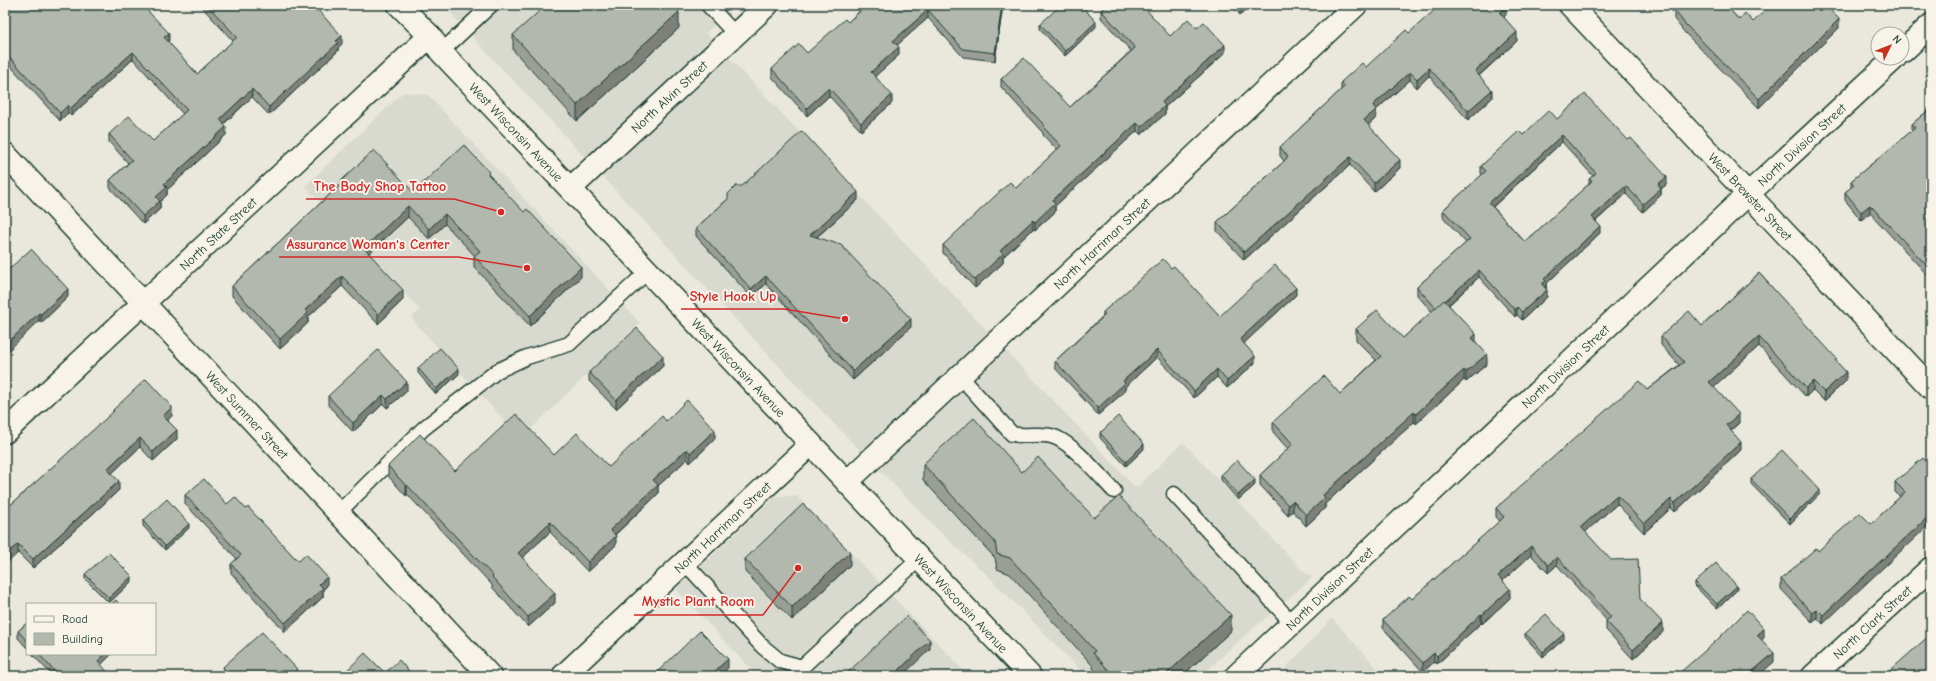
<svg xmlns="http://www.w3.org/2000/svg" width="1936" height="681" font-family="'Comic Neue',sans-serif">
<rect width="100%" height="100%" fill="#eae8dd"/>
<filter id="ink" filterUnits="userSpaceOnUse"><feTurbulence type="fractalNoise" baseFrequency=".025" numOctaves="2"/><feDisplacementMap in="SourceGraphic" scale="8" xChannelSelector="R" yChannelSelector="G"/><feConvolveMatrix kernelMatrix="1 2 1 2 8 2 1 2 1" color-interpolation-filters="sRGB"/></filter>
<g filter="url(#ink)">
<g fill="#d9dacf">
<polygon points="443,5 735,5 706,33 1136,488 1183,442 1302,570 1312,578 1238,642 1201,676 1086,676 987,575 940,532 804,393"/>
<polygon points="403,92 428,95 640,323 528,432 508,425 411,318 420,310 305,186"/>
<polygon points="776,496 797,496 969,676 757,676 676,589"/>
<polygon points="1332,618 1384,676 1278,676"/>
</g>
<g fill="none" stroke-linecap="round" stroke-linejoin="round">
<defs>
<g id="service">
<polyline points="708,5 736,35"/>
<polyline points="441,52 491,5"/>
<path d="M960,376L1012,434C1026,437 1038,433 1051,436C1070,440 1100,476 1114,491"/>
<polyline points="1174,494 1292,623"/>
<polyline points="338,513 424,428 497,371 527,357 569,344 648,271"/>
<polyline points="685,563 763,647 780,661 802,667 920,558"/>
</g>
<g id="minor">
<path id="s1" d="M1570,5L1931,388"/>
<path id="s2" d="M5,154L490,676"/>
<path id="s3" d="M571,188L767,5"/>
<path id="s4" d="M5,432L430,36"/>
<path id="s5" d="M847,482L1356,5"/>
<path id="s6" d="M563,676L811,444"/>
<path id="s7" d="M1813,676L1931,568"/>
</g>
<g id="tertiary">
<polyline points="1902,52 1931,25"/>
<path id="s8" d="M1236,676L1748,194L1895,58"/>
</g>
<g id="secondary">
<path id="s9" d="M399,5L430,36L441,52L1030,676"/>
</g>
</defs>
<use href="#service" stroke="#1f3d34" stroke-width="17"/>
<use href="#minor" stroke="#1f3d34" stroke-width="25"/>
<use href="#tertiary" stroke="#1f3d34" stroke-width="25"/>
<use href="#secondary" stroke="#1f3d34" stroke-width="25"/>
<use href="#service" stroke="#f7f3e8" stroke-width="14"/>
<use href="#minor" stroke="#f7f3e8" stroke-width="22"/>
<use href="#tertiary" stroke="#f7f3e8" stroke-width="22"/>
<use href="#secondary" stroke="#f7f3e8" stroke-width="22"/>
</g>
<g fill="#999e96" stroke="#1f3d34" fill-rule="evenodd">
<polygon points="5,5 169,41 168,42 197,74 233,41 200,5 291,5 295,9 342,44 338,48 338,51 269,115 252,97 224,124 226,135 167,190 167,195 160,202 160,209 143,224 110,188 110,180 128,163 109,142 109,134 153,141 183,114 133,59 71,116 68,113 60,121 5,60"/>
<polygon points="866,5 1003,5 995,61 963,57 928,18 897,45 899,55 875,76 892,103 861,131 829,96 807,116 772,77 772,69 807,53 848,22"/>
<polygon points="1231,5 1252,5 1240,15"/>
<polygon points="1666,5 1726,5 1739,20 1753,22 1839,28 1759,108 1685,33 1674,19 1674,13"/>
<polygon points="1101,10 1170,36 1197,28 1225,53 1165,107 1165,114 1141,135 1137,131 1055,206 1055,212 1035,230 1033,229 1003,257 1003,263 975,288 943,253 943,245 1016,188 1057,150 1043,135 1043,133 1001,87 1001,79 1070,107 1131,51 1101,18"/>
<polygon points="1506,15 1504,17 1517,41 1479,76 1492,98 1468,120 1429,76 1417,88 1410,80 1376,110 1376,118 1368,125 1400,168 1374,192 1350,165 1244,260 1217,231 1217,222 1281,164 1284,161 1280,156 1280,147 1341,90 1341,82 1366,67"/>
<polygon points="1040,24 1096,27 1065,56 1040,29"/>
<polygon points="679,28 577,121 513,50 513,35"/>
<polygon points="1931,108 1931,279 1870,213 1861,220 1845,200 1845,192 1851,188 1851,181 1912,131 1912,124"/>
<path d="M1557,119L1667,184L1661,189V195L1643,212L1626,194L1596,221L1600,233L1546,284L1547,297L1522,320L1517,315L1515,317L1479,277L1449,305L1476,342L1487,364L1466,382L1464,380L1416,424L1414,422L1325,504V508L1306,526L1293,511L1288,515L1260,485V475L1288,449L1273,432V422L1340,394L1376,360L1356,340V329L1403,338L1432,312L1417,295V287L1466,243L1443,217V210L1482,175L1481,173V166L1523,135ZM1562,142L1593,176L1589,179V184L1525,242L1493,207Z"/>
<polygon points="489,175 581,277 530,326 474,267 474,256 475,256 445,224 429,239 408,217 369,253 403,300 378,324 342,286 308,317 308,323 280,349 232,296 232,286 341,184 341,181 413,192"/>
<polygon points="728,199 858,200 817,237 911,327 853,380 766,284 751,297 696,236 696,228"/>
<polygon points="1171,268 1220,316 1296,295 1244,343 1255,363 1227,388 1217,377 1194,398 1157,357 1125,387 1125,391 1098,415 1055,368 1055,361 1103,316 1103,312"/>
<polygon points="9,269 68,297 41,323"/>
<polygon points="1759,273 1837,362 1846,381 1824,401 1813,390 1806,397 1759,346 1713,387 1739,423 1731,430 1741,450 1675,512 1671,508 1644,533 1617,504 1585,532 1640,599 1663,632 1633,659 1606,630 1606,621 1607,621 1557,565 1548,573 1531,555 1503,581 1510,598 1482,624 1481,623 1437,664 1434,662 1423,672 1383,628 1383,620 1412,599 1500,521 1496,517 1496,508 1647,390 1679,365 1661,345 1661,336 1702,326"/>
<polygon points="663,366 616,409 589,381 589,372"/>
<polygon points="418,368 459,374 436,394 418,373"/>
<polygon points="407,391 387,408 383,404 353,432 328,405 328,396"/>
<polygon points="113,410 172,416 168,420 177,439 153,461 140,447 112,473 119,490 33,568 18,553 5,510 113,413"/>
<polygon points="666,421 715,439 690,463 687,459 658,486 658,494 615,535 616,545 588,572 550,532 522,558 555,603 528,627 492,587 492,585 407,494 406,496 388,476 388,466 455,471 554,455 609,467"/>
<polygon points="1100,433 1144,449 1126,466 1100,438"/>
<polygon points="923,464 1022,472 1094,518 1231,631 1182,676 1100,676 1093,668 1093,666 1010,574 997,569 995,558 923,480"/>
<polygon points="1931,467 1823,624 1817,618 1812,622 1781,589 1781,579 1818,551 1871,524 1900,497 1895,492 1895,482"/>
<polygon points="1221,475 1255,485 1238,500 1221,480"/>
<polygon points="1751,479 1820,494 1790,524 1751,484"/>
<polygon points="185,495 246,509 295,558 327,586 323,590 323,597 285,632 231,573 231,564 237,559 185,504"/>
<polygon points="143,521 189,528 165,550 143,526"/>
<polygon points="745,559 850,565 792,620 745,572"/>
<polygon points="85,574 132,581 109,603 85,579"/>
<polygon points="1695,582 1737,590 1717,609 1695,586"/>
<polygon points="27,623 27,648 18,638 18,631"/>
<polygon points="1525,633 1564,639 1543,657 1525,637"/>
<polygon points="32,654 112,654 101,664 51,674"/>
<polygon points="223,667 297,674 295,676 227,676 223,672"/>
</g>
<g fill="#7d817a" stroke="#1f3d34">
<polygon points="1002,5 1003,5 995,61 995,53"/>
<polygon points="1243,5 1252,5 1240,15 1240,7"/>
<polygon points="1506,7 1506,15 1500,21 1500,13"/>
<polygon points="928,10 928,18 893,49 893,41"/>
<polygon points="679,12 679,28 577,121 577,105"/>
<polygon points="1839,19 1839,28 1759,108 1759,99"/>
<polygon points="1096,22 1096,27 1065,56 1065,51"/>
<polygon points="1517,32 1517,41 1475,79 1475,71"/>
<polygon points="169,33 169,41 164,45 164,37"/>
<polygon points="342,36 342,44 338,48 338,51 269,115 269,107"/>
<polygon points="1225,45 1225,53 1165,107 1165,114 1141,135 1141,127 1162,102"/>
<polygon points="899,47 899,55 871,80 871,72"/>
<polygon points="133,52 133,59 71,116 71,108"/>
<polygon points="1429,68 1429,76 1417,88 1417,79"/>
<polygon points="1410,72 1410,80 1376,110 1376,118 1364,129 1364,120 1373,105"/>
<polygon points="829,88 829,96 807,116 807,108"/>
<polygon points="252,89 252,97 220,127 220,119"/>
<polygon points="1492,90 1492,98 1468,120 1468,111"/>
<polygon points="892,95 892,103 861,131 861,123"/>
<polygon points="68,105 68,113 60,121 60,113"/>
<polygon points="1137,123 1137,131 1055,206 1055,212 1035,230 1035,222 1053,200"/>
<polygon points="226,127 226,135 167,190 167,195 160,202 160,209 143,224 143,216 156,197 164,184"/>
<polygon points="1562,135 1562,142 1489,210 1489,203"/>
<polygon points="1350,157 1350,165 1244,260 1244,252"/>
<polygon points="1400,160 1400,168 1374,192 1374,183"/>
<polygon points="1667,177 1667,184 1661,189 1661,195 1643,212 1643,204 1658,184"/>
<polygon points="1626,186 1626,194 1592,224 1592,217"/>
<polygon points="858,192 858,200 810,243 810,235"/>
<polygon points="1870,205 1870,213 1861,220 1861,212"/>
<polygon points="408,206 408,217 364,258 364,248"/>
<polygon points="445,214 445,224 429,239 429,229"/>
<polygon points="1033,220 1033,229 1003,257 1003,263 975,288 975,280 1000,251"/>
<polygon points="1600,226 1600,233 1546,284 1546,288 1542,284 1544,279"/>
<polygon points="581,267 581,277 530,326 530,316"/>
<polygon points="1479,270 1479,277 1436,316 1436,309"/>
<polygon points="342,276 342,286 308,317 308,323 280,349 280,339 305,310"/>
<polygon points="766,276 766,284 751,297 751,289"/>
<polygon points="1296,288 1296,295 1240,347 1240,339"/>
<polygon points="68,289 68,297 41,323 41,314"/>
<polygon points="403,290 403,300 378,324 378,314"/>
<polygon points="1547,290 1547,297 1522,320 1522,312"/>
<polygon points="1517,307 1517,315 1515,317 1515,310"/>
<polygon points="39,313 39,321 5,354 5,345"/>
<polygon points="911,319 911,327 853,380 853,371"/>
<polygon points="1476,334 1476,344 1472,338"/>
<polygon points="1759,337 1759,346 1709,391 1709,382"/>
<polygon points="1157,350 1157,357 1125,387 1125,391 1098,415 1098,408 1123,381"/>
<polygon points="1487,354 1487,364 1466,382 1466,372"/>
<polygon points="663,356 663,366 616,409 616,400"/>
<polygon points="1255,356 1255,363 1227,388 1227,381"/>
<polygon points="459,369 459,374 436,394 436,389"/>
<polygon points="1217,369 1217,377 1194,398 1194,391"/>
<polygon points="1464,370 1464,380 1416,424 1416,414"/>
<polygon points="1846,372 1846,381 1824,401 1824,392"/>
<polygon points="1813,381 1813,390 1806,397 1806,388"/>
<polygon points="407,382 407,391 387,408 387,399"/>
<polygon points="383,395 383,404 353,432 353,423"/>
<polygon points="172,407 172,416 163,425 163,416"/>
<polygon points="1414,412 1414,422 1325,504 1325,508 1306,526 1306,515 1323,495"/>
<polygon points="1739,414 1739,423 1726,434 1726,425"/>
<polygon points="177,430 177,439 153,461 153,452"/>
<polygon points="715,430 715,439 690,463 690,453"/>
<polygon points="140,438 140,447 107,478 107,469"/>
<polygon points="1741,442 1741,450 1675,512 1675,503"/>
<polygon points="1144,444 1144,449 1126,466 1126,462"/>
<polygon points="687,449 687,459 658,486 658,494 610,539 610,530 653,480"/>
<polygon points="1255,480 1255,485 1238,500 1238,495"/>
<polygon points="119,481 119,490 33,568 33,559"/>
<polygon points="407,485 407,494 406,496 406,486"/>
<polygon points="1820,490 1820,494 1790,524 1790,519"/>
<polygon points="1617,495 1617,504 1581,536 1581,527"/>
<polygon points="1671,499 1671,508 1644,533 1644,524"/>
<polygon points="1293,501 1293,511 1288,515 1288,505"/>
<polygon points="1931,514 1931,523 1823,624 1823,615"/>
<polygon points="550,522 550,532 518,562 518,553"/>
<polygon points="189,524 189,528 165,550 165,546"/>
<polygon points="616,536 616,545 588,572 588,562"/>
<polygon points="18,544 18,553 5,565 5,555"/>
<polygon points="1531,546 1531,555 1498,585 1498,576"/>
<polygon points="850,552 850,565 792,620 792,607"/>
<polygon points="1557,557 1557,565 1548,573 1548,565"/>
<polygon points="132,576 132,581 109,603 109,598"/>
<polygon points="327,577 327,586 323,590 323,597 285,632 285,623 319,584"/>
<polygon points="1737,586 1737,590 1717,609 1717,604"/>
<polygon points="1510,589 1510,598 1482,624 1482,615"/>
<polygon points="555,593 555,603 528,627 528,617"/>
<polygon points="7,599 7,608 5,610 5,601"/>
<polygon points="1817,609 1817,618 1812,622 1812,613"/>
<polygon points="1481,614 1481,623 1437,664 1437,656"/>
<polygon points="1231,615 1231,631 1182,676 1164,676"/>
<polygon points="1663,623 1663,632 1633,659 1633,650"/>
<polygon points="1764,629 1764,638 1757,644 1757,635"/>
<polygon points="1564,634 1564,639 1543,657 1543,652"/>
<polygon points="930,640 930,649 902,676 893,676"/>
<polygon points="1434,653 1434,662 1423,672 1423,663"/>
<polygon points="1774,653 1774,662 1758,676 1747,676"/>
<polygon points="105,654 112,654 98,668 98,661"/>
<polygon points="728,659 728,668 720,676 717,669"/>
<polygon points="297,669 297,674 295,676 290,676"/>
</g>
<g fill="#b2b8ae" stroke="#1f3d34" fill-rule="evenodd">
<polygon points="5,5 142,5 169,33 164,37 197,74 237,37 207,5 291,5 295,9 301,5 313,5 342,36 336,41 338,43 269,107 252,89 220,119 226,127 164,184 167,187 156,197 160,201 143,216 110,180 132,160 109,134 129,116 153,141 187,110 133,52 71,108 68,105 60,113 5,52"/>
<polygon points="546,5 673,5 679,12 577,105 513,35"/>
<polygon points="867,5 1002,5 995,53 963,49 928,10 893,41 899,47 871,72 892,95 861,123 829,88 807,108 772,69 799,44 807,53 845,19 848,22"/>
<polygon points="1061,5 1081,5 1096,22 1065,51 1040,24"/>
<polygon points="1106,5 1142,5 1170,36 1188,19 1197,28 1204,22 1225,45 1162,102 1165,106 1141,127 1137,123 1053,200 1055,203 1035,222 1033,220 1000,251 1003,254 975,280 943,245 1010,182 1016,188 1061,146 1043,127 1045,126 1001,79 1024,58 1070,107 1135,48 1101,10"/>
<polygon points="1238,5 1243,5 1240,7"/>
<polygon points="1440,5 1504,5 1506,7 1500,13 1517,32 1475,71 1492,90 1468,111 1429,68 1417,79 1410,72 1373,105 1376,110 1364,120 1400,160 1374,183 1350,157 1244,252 1217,222 1281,164 1288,157 1280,147 1345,86 1341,82 1362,63 1366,67 1406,30 1409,33"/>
<polygon points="1675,5 1726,5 1739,20 1745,13 1753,22 1771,5 1825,5 1839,19 1759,99 1685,24 1674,10 1677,7"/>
<path d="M1585,94L1628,140L1631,138L1667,177L1658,184L1661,188L1643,204L1626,186L1592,217L1600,226L1544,279L1546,281L1542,284L1547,290L1522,312L1517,307L1515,310L1479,270L1445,301L1444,300L1436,308L1417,287L1470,239L1443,210L1486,171L1481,166L1519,131L1523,135L1549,110L1557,119ZM1562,135L1596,173L1589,179L1592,181L1525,242L1489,203Z"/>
<polygon points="1931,108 1931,270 1870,205 1861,212 1845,192 1854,185 1851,181 1915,128 1912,124"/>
<polygon points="802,131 858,192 810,235 841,245 911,319 853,371 766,276 751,289 696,228 728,199 728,194 736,186 742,186"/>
<polygon points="464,145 489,172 488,174 524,212 527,209 581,267 530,316 474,256 480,251 445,214 429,229 408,206 364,248 403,290 378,314 342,276 305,310 308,313 280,339 232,286 342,183 341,181 374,150 413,192"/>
<polygon points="31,249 68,289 41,314 39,313 5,345 5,265 9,269"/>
<polygon points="1163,259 1171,268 1174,266 1220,316 1275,265 1296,288 1240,339 1255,356 1227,381 1217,369 1194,391 1157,350 1123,381 1125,383 1098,408 1055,361 1105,315 1103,312"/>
<polygon points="1759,273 1837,359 1835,360 1846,372 1824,392 1813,381 1806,388 1759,337 1709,382 1739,414 1726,425 1741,442 1675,503 1671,499 1644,524 1617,495 1581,527 1611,560 1638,559 1640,599 1663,623 1633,650 1606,621 1611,617 1557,557 1548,565 1531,546 1498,576 1510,589 1482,615 1481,614 1437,656 1434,653 1423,663 1383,620 1409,596 1412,599 1504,517 1496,508 1639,381 1647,390 1684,362 1661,336 1689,311 1702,326"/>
<polygon points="1444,300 1476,334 1472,338 1487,354 1466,372 1464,370 1416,414 1414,412 1323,495 1325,498 1306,515 1293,501 1288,505 1260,475 1293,444 1273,422 1324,376 1340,394 1381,356 1356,329 1377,310 1403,338"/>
<polygon points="637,328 663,356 616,400 589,372"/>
<polygon points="440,348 459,369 436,389 418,368"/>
<polygon points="378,350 407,382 387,399 383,395 353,423 328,396"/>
<polygon points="146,379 172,407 163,416 177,430 153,452 140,438 107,469 119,481 33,559 18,544 5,555 5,510 114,411 113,410"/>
<polygon points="687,400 715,430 690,453 687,449 653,480 658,485 610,530 616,536 588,562 550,522 518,553 555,593 528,617 492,577 493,576 407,485 406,486 388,466 420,434 455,471 516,414 554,455 577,433 609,467 662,416 666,421"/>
<polygon points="1118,416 1144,444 1126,462 1100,433"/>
<polygon points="974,418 1022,472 1038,457 1094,518 1119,496 1231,615 1164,676 1114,676 1093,653 1095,651 1010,558 997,554 995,542 923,464"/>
<polygon points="1782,450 1820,490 1790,519 1751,479"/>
<polygon points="1923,458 1931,467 1931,514 1823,615 1817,609 1812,613 1781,579 1816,548 1818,551 1860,513 1871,524 1905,492 1895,482"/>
<polygon points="1237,460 1255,480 1238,495 1221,475"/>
<polygon points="204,479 227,504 235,497 246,509 248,507 295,558 299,561 306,554 327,577 319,584 323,588 285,623 231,564 241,555 185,495"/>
<polygon points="167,499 189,524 165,546 143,521"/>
<polygon points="803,504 850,552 792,607 745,559"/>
<polygon points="109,553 132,576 109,598 85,574"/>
<polygon points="1716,563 1737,586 1717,604 1695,582"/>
<polygon points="116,600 119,604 111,604"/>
<polygon points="1747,610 1764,629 1757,635 1774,653 1747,676 1676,676 1715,642"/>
<polygon points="1546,614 1564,634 1543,652 1525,633"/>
<polygon points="907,616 930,640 893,676 844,676"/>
<polygon points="27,623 27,641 18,631"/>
<polygon points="700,631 728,659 717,669 723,676 653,676"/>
<polygon points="262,632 297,669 290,676 231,676 223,667"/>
<polygon points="1931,634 1931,676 1884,676"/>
<polygon points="365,653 385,673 399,660 413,676 341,676"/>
<polygon points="39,654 105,654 98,661 111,676 49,676 54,671"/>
</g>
</g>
<g text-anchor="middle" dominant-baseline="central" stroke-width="4" stroke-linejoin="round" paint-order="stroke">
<g font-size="13" fill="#1f3d34" stroke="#f7f3e8">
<text stroke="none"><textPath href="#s3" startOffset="134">North Alvin Street</textPath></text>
<text stroke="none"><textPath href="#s9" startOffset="173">West Wisconsin Avenue</textPath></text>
<text stroke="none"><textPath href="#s8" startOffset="776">North Division Street</textPath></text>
<text stroke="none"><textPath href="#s1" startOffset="263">West Brewster Street</textPath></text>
<text stroke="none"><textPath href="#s4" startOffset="291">North State Street</textPath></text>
<text stroke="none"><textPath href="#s5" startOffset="349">North Harriman Street</textPath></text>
<text stroke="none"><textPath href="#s8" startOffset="452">North Division Street</textPath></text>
<text stroke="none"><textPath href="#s9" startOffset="497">West Wisconsin Avenue</textPath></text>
<text stroke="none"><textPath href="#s2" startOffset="356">West Summer Street</textPath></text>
<text stroke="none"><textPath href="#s6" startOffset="218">North Harriman Street</textPath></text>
<text stroke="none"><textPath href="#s8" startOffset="128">North Division Street</textPath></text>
<text stroke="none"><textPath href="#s9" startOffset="821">West Wisconsin Avenue</textPath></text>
<text stroke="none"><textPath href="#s7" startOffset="80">North Clark Street</textPath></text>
</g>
</g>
<path fill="none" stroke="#d62828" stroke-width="1.5" d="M501 212L454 199H306M527 268L458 257H279M845 319L784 309H681M798 568L763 615H634"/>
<g fill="#d62828" stroke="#f7f3e8" stroke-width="1.5">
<circle cx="501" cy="212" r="4"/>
<circle cx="527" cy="268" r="4"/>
<circle cx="845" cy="319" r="4"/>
<circle cx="798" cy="568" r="4"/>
</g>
<g font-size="14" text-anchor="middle" font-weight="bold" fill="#d62828" stroke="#f7f3e8" stroke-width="4" stroke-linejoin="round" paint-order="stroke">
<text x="380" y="191">The Body Shop Tattoo</text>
<text x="368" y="249">Assurance Woman's Center</text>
<text x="733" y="301">Style Hook Up</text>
<text x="698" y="606">Mystic Plant Room</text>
</g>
<rect width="1936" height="681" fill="none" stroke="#f7f3e8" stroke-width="20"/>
<rect x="10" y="10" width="1916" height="661" fill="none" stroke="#1f3d34" stroke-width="1.5" filter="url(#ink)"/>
<rect x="26" y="603" width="130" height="52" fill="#f7f3e8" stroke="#a1aaa0"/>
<rect x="34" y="616" width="20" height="6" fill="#f7f3e8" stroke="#a1aaa0"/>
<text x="62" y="623" font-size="12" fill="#1f3d34">Road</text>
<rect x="34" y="633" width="20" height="12" fill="#b2b8ae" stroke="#a1aaa0"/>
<text x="62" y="643" font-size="12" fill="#1f3d34">Building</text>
<g transform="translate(1890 46) rotate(47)"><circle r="19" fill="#f7f3e8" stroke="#a1aaa0"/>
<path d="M0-3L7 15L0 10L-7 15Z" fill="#c8321e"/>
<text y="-6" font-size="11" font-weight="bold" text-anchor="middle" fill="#1f3d34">N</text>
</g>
</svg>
